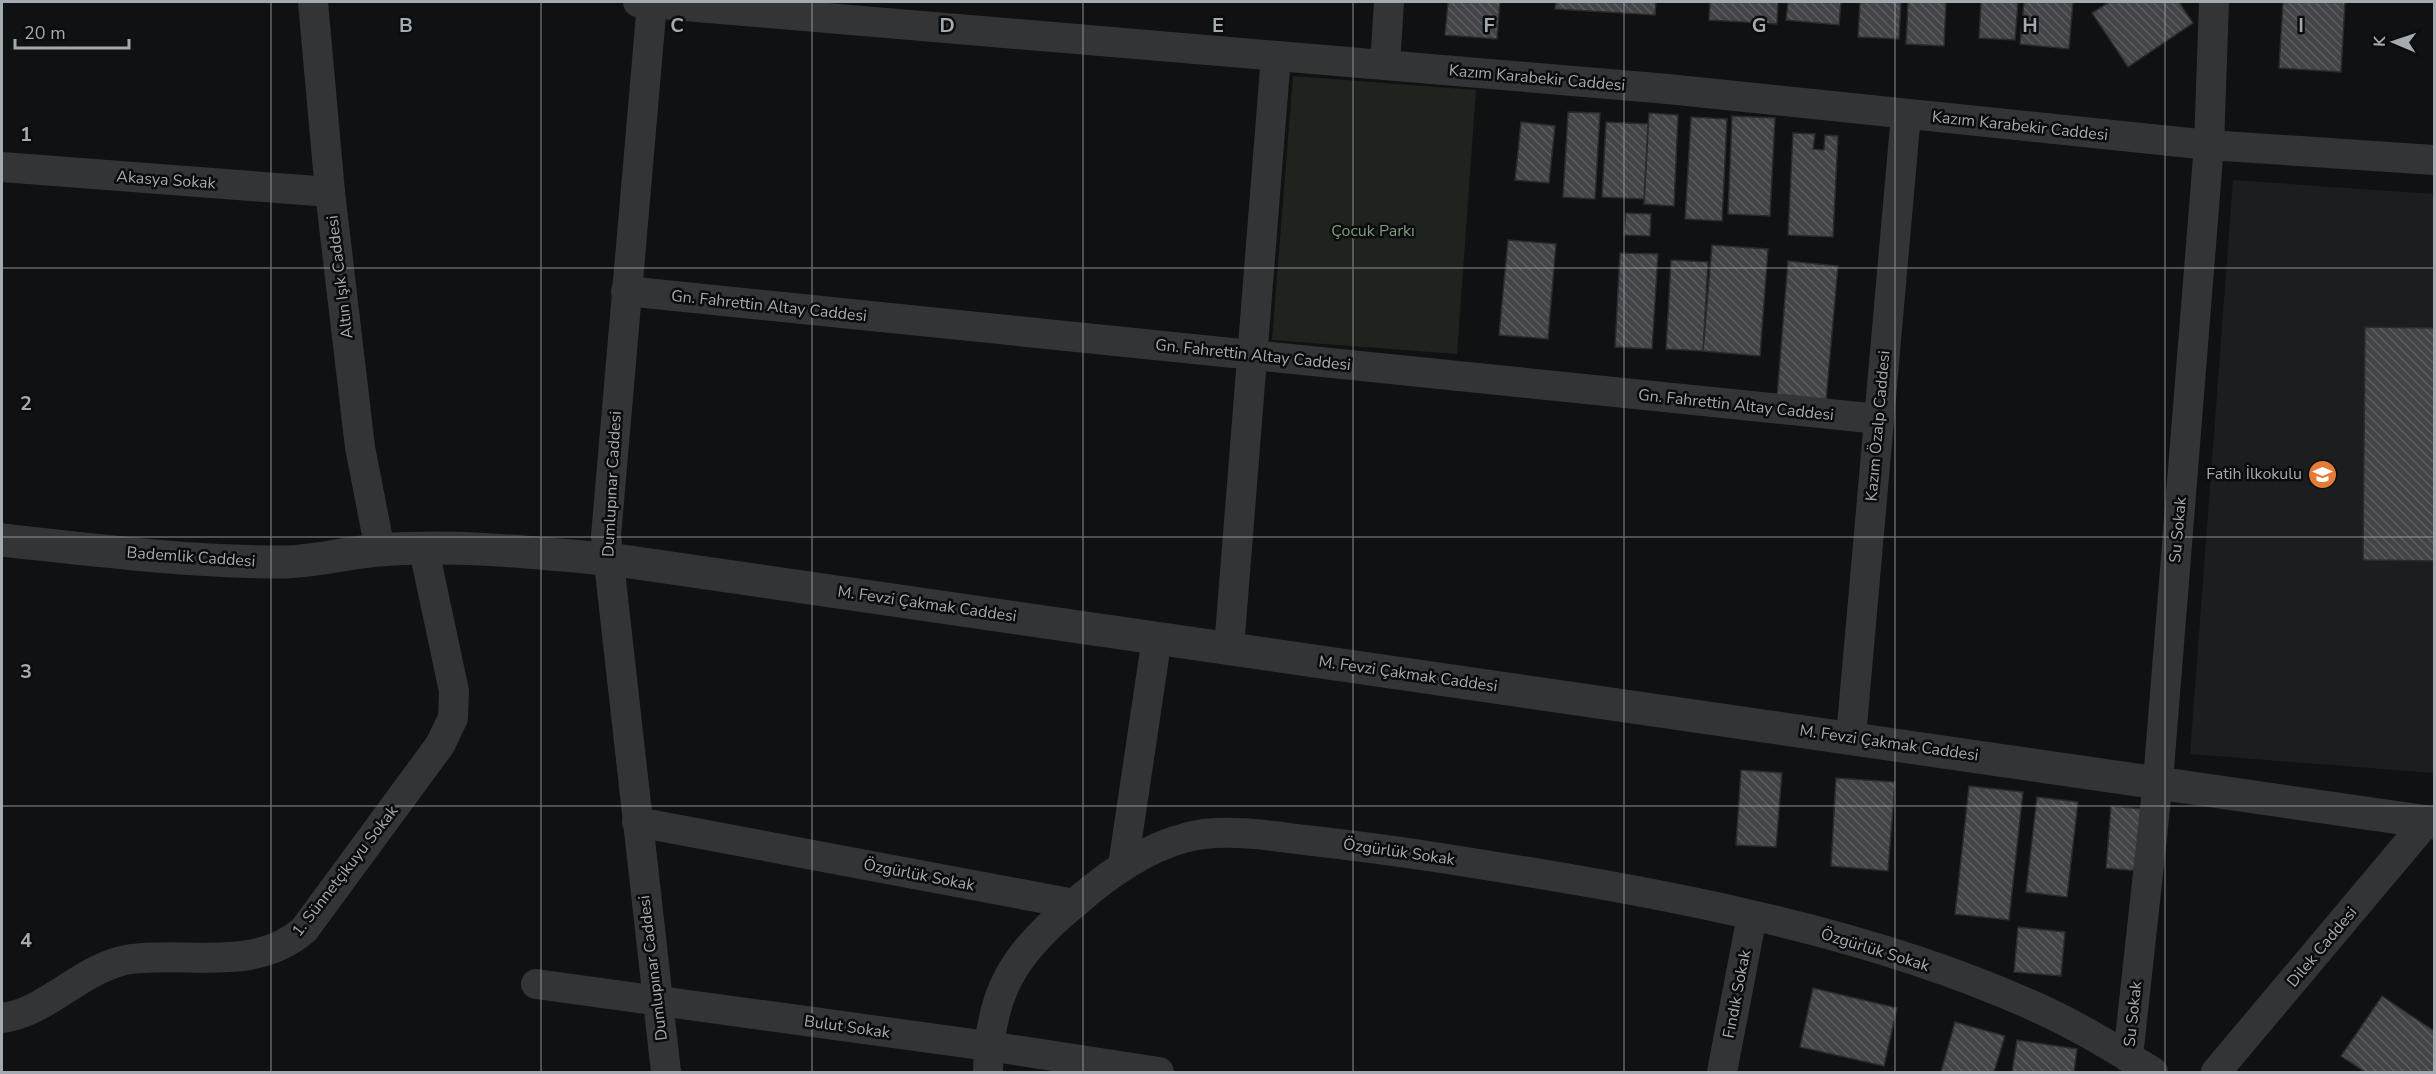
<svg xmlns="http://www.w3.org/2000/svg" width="2436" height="1074" font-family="'Nunito Sans',sans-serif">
<defs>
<pattern id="building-back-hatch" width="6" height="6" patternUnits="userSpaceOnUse" patternTransform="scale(1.5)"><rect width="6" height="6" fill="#424447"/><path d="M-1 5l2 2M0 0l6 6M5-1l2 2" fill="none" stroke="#5a5c5f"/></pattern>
</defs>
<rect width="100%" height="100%" fill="#101112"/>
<polygon fill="#1c1d1f" points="2233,180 2434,194 2434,773 2190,754"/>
<polygon fill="#1e241d" points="1293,76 1476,90 1457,354 1272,340"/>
<g fill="url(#building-back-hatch)" stroke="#2a2b2d" stroke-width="1.5">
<polygon points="1448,2 1500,2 1497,39 1445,35"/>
<polygon points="1556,2 1656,2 1655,15 1555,9"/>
<polygon points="1710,2 1778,2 1777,24 1709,20"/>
<polygon points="1788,2 1841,2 1839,25 1786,20"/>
<polygon points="1860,2 1901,2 1899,39 1858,37"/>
<polygon points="1908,2 1946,2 1944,46 1906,44"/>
<polygon points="1981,2 2018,2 2015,40 1979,38"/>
<polygon points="2024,2 2073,2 2069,49 2020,44"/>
<polygon points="2109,2 2179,2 2193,23 2128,67 2092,13"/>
<polygon points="2283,2 2345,2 2341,72 2279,68"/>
<polygon points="1568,112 1600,113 1595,199 1563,197"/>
<polygon points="1649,113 1678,115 1674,206 1644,204"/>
<polygon points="1732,116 1775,118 1770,216 1728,214"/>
<polygon points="1691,117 1727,119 1722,221 1685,219"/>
<polygon points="1521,122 1555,126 1549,183 1515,180"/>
<polygon points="1606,122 1648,124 1644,199 1602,197"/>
<polygon points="1793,133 1815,134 1813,149 1824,150 1825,135 1838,136 1833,237 1788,235"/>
<polygon points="1626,213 1651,214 1650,236 1624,235"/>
<polygon points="1508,240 1556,244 1548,339 1499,335"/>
<polygon points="1712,245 1768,249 1760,356 1703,351"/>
<polygon points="1620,253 1658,254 1652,349 1615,347"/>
<polygon points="1671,260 1708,262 1703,351 1666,349"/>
<polygon points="1788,261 1838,266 1826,401 1777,397"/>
<polygon points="2365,327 2434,328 2434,561 2363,560"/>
<polygon points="1741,770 1782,773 1776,847 1736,845"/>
<polygon points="1836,778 1895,782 1888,871 1831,866"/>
<polygon points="1969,786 2023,792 2009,920 1955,914"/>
<polygon points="2037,797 2078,802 2067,897 2026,892"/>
<polygon points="2111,806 2143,809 2139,871 2106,868"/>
<polygon points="2018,927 2065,932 2061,976 2014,972"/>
<polygon points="1813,988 1897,1008 1884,1066 1800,1047"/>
<polygon points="2382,996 2434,1031 2434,1072 2365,1072 2341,1056"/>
<polygon points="1955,1022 2005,1036 1994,1072 1941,1072"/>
<polygon points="2017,1040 2077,1049 2074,1072 2012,1072"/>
</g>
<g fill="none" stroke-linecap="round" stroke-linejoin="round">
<g stroke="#323436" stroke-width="30">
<polyline points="313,2 330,192 360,447 380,550"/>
<polyline points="638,2 1668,89 2209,145 2434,160"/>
<polyline points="652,3 606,536 666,1072"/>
<polyline points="1385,65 1389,2"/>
<polyline points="2,167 330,192"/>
<polyline points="626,291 1879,419"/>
<polyline points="1229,648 1276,56"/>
<polyline points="1851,737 1906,114"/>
<path d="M637,822L1074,904C1109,873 1154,841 1203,834C1237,830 1271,836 1305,840C1350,845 1396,851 1441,858C1638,889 1856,925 2038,1008C2078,1026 2115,1049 2153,1072"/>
<polyline points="1123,866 1157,637"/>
<polyline points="536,984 988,1046 1159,1072"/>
<path d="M2,1018C47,1013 83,966 131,959C189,951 254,973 304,930L440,745L453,718L454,691L424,550"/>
<polyline points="2128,1057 2158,781 2209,145 2214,2"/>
<path d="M988,1072C989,994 1013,954 1074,904"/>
<polyline points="1722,1072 1752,916"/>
<polyline points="2216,1072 2427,821"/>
</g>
<path stroke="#323436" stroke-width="33" d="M2,540C94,550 188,562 282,562C315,562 348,552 380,550C459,544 538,553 616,560L2434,823"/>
</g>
<path fill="none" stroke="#a3abb1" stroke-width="1.5" stroke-opacity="0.55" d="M271,2V1072M541,2V1072M812,2V1072M1083,2V1072M1353,2V1072M1624,2V1072M1895,2V1072M2165,2V1072M2,268H2434M2,537H2434M2,806H2434"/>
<defs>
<symbol id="school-disc" viewBox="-11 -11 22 22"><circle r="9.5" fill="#e37c36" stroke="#0b0c0d"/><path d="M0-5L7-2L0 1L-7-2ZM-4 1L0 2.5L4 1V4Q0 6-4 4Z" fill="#fff"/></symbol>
</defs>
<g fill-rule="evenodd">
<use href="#school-disc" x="2306" y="458" width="33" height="33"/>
</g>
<g text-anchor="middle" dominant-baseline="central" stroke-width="5" stroke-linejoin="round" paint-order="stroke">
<g font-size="16" fill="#a3abb1" stroke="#0b0c0d">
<text transform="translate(1537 78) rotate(5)">Kazım Karabekir Caddesi</text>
<text transform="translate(2020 126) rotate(6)">Kazım Karabekir Caddesi</text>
<text transform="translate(166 180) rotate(4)">Akasya Sokak</text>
<text transform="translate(340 277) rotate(-97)">Altın Işık Caddesi</text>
<text transform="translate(769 306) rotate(6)">Gn. Fahrettin Altay Caddesi</text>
<text transform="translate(1253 355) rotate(6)">Gn. Fahrettin Altay Caddesi</text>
<text transform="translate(1736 405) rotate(6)">Gn. Fahrettin Altay Caddesi</text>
<text transform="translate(1878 426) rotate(-85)">Kazım Özalp Caddesi</text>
<text transform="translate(612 484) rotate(-87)">Dumlupınar Caddesi</text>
<text transform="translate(2178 530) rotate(-85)">Su Sokak</text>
<text transform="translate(191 557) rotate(4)">Bademlik Caddesi</text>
<text transform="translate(927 604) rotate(8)">M. Fevzi Çakmak Caddesi</text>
<text transform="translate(1408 674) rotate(8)">M. Fevzi Çakmak Caddesi</text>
<text transform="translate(1889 743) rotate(8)">M. Fevzi Çakmak Caddesi</text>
<text transform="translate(1399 852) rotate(8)">Özgürlük Sokak</text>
<text transform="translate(345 871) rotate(-52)">1. Sünnetçikuyu Sokak</text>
<text transform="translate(919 875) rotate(11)">Özgürlük Sokak</text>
<text transform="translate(2322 947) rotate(-50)">Dilek Caddesi</text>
<text transform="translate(1875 950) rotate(17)">Özgürlük Sokak</text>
<text transform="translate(653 968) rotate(-97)">Dumlupınar Caddesi</text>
<text transform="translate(1737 994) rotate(-79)">Fındık Sokak</text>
<text transform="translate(2133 1014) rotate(-84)">Su Sokak</text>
<text transform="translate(847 1027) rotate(8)">Bulut Sokak</text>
</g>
<g font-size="16" fill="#819b7b" stroke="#0b0c0d">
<text x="1373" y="231">Çocuk Parkı</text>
</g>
<g font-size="16" fill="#a3abb1" stroke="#0b0c0d" text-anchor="end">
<text x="2302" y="474">Fatih İlkokulu</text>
</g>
</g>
<g font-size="20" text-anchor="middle" font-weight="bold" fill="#a3abb1" stroke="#0b0c0d" stroke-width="5" stroke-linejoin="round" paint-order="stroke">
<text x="406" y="32">B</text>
<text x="677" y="32">C</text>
<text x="947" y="32">D</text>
<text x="1218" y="32">E</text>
<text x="1489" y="32">F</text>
<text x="1759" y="32">G</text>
<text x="2030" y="32">H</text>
<text x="2301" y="32">I</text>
<text x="26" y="141">1</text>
<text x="26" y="410">2</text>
<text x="26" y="678">3</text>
<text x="26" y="947">4</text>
</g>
<rect width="2436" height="1074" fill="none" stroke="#a3abb1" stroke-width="6"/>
<g transform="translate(2394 42) rotate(272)" stroke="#0b0c0d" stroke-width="4.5" paint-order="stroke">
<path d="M0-4.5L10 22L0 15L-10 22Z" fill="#a3abb1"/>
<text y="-9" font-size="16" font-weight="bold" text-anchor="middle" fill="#a3abb1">K</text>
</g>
<path d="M15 39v9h114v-9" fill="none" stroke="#a3abb1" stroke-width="3"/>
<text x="24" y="39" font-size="18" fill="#a3abb1" stroke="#0b0c0d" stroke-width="4.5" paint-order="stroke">20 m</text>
</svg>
